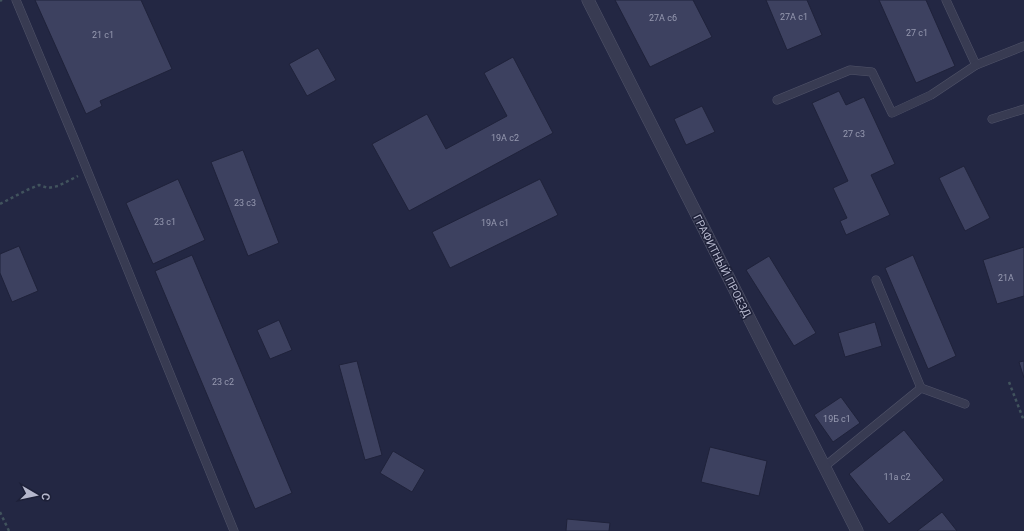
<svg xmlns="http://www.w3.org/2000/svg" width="1024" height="531" font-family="Roboto,sans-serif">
<rect width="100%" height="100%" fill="#232743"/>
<g fill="#3d4160" stroke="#1f223a">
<polygon points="35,0 141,0 172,69 100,101 102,106 86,114"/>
<polygon points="615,0 693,0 712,37 650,67"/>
<polygon points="766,0 807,0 822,35 787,50"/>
<polygon points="879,0 926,0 955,66 916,83"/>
<polygon points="318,48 336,80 307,96 289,64"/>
<polygon points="513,57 553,133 409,211 372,144 427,114 446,149 507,116 484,73"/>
<polygon points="839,91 846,105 864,97 895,164 871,175 890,215 846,235 840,221 847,218 833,188 848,181 812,103"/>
<polygon points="702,106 715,132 686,145 674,119"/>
<polygon points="243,150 279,243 248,256 211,162"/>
<polygon points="964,166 990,218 965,231 939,178"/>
<polygon points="178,179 205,240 153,264 126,203"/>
<polygon points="540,179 558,215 450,268 432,232"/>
<polygon points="19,246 38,291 12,302 0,273 0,254"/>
<polygon points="1024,247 1024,296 997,304 983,260"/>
<polygon points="192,255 292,493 255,509 155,271"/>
<polygon points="913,255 956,356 928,369 885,268"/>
<polygon points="769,256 816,333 794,346 746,270"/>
<polygon points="279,320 292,350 270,359 257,330"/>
<polygon points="875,322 882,346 845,357 838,333"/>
<polygon points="357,361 382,455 365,460 339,365"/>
<polygon points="1024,361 1024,378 1019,362"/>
<polygon points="841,397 860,423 833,442 814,415"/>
<polygon points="904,430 944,480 889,524 849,474"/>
<polygon points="710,447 767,461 759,496 701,482"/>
<polygon points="393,451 425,470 412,492 380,473"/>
<polygon points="942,512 957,531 917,531"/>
<polygon points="567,519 610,523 609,531 566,531"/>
</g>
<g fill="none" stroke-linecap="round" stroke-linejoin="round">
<defs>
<g id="service">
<polyline points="16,0 78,148 234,531"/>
<polyline points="946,0 976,65 1024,46"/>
<polyline points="777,100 850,70 872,72 892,113 931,95 976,65"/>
<polyline points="992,119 1024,109"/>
<polyline points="876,280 921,388 965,404"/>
<polyline points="824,467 921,388"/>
</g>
<polyline id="minor" points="588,0 857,531"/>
</defs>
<use href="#service" stroke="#505369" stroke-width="9"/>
<use href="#minor" stroke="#505369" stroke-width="13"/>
<g stroke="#41535d" stroke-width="2.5" stroke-dasharray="3 3" stroke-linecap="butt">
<polyline points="0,1 2,0"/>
<polyline points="0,204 27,190 39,185 48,188 58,186 78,176"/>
<polyline points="1009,382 1024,421"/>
<polyline points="0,512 9,531"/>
</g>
<use href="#service" stroke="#383b52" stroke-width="8"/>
<use href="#minor" stroke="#383b52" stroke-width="12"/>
</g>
<g text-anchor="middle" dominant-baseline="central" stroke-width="3" stroke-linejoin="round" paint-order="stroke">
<g font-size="9" fill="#979ab1">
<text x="794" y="17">27А с1</text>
<text x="663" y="18">27A с6</text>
<text x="917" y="33">27 с1</text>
<text x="103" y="35">21 с1</text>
<text x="854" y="134">27 с3</text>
<text x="505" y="138">19А с2</text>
<text x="245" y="203">23 с3</text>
<text x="165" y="222">23 с1</text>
<text x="495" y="223">19А с1</text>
<text x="1006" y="278">21А</text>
<text x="223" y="382">23 с2</text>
<text x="837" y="419">19Б с1</text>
<text x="897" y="477">11а с2</text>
</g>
<g font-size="11" fill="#b5b7cc" stroke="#1d2038">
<text transform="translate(722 266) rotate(63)">ГРАФИТНЫЙ ПРОЕЗД</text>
</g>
</g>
<g transform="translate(36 495) rotate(99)" stroke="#1d2038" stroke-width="3" paint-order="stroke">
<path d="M0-3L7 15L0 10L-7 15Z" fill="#b5b7cc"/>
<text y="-6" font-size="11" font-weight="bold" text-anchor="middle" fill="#b5b7cc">С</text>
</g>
</svg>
